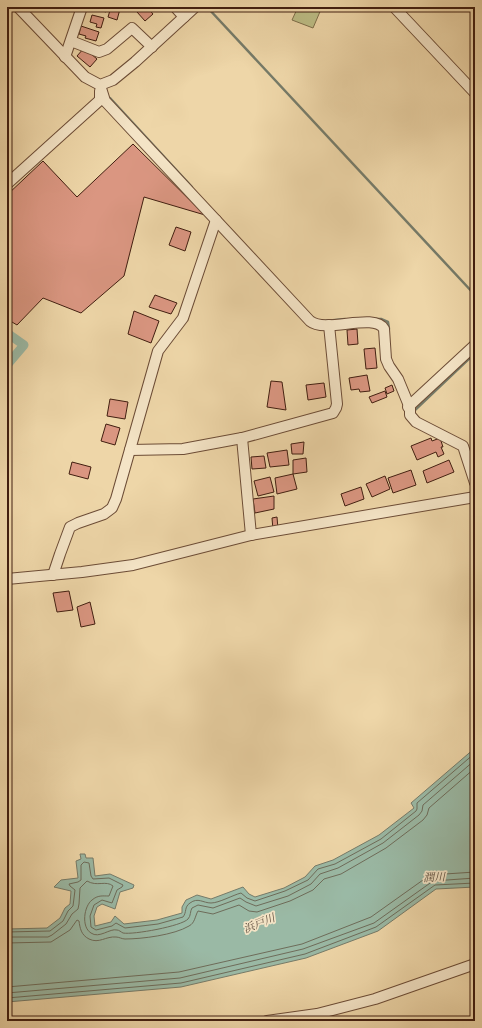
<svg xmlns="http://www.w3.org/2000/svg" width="482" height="1028" font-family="'Libre Caslon Text','Noto Serif JP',serif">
<rect width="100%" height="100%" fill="#eed6a8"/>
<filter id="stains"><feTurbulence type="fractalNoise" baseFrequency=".005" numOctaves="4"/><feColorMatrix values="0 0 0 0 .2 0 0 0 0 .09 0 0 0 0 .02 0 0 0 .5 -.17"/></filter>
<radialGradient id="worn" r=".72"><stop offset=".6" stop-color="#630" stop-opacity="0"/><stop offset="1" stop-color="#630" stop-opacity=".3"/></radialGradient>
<polygon fill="#bcbd85" stroke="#7e6e4a" points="298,7 322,7 313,28 292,20"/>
<polygon fill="#9ab9a5" stroke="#767b69" points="475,748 475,887 436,889 378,931 306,958 181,987 7,1002 7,929 47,928 60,918 65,908 70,904 71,891 54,887 61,880 78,878 76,861 81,859 80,854 85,854 86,858 93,858 95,876 110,874 134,885 133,888 120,892 115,909 102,904 97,907 94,916 95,926 111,922 115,916 124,924 157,920 182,913 182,907 186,900 197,895 211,899 243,887 249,894 255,897 284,888 305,877 315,866 333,860 379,835 414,808 411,803"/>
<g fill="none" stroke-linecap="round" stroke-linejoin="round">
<g stroke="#6e6c5a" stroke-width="1">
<path d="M7,932L50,931L63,921L68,911L73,906L75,890L70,886L69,884L78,882L81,880V865L84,862L89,863L91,876L93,879L109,878L123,885L122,887L117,890L112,903L102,900L94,905L90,916L91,927L96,930L112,926L116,923L125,928L158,924L183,917C187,912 184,907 190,903C198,897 203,903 211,903C219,903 233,895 241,893L247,898L255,901L285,891L308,880L318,869L335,864L381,839L416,811L417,809V803L475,753"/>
<path d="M7,937H48L52,935L66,924L72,914L78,909L79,904L80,888L87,881C97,887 106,880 113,886L109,896C102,896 98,895 92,900C84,906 81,927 91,933C99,939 110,928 117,930C119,930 121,932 123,933C133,935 182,926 188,919C191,916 190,911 192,908L198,905L213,908L240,898L246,902L256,906L288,896L311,884L320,874L338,868L383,843L419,815L422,811L423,805L475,760"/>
<path d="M7,943L51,942L70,930L77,920L79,921C80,928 81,935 89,939C99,944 106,936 116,937C119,937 122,939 125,939C142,939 174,935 189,926C195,923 195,916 198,911L213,914L239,905L249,911L257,912L290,901L313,890L324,879L341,874L386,848L423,820L427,815L429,808L475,768"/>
<polyline points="7,987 179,972 302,944 371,917 430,875 475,872"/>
<polyline points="7,993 180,978 303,949 374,923 433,881 475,878"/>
<polyline points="7,998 181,983 305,954 376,927 435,885 475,883"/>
</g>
<g stroke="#767b69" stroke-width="2.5">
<polyline points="207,7 475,295"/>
<polyline points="110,98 192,187"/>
<polyline points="376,319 381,319 388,322 389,329"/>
<polyline points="325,321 345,319"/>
<polyline points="415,410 475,353"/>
</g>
<polyline stroke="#9ab9a5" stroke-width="9" points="7,333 24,345 7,365"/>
</g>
<g fill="#da9681" stroke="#411e10">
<polygon points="97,7 108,7 106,12 96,9"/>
<polygon points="111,7 120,9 117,20 108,17"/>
<polygon points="143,7 147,7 153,14 145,21 137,12"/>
<polygon points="92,15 104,18 101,28 96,27 97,24 90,22"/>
<polygon points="81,26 99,32 96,41 85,38 86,36 79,34"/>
<polygon points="84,48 97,59 90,67 77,56"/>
<polygon points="133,144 205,215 144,197 124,276 81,313 43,298 17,325 7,319 7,195 43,161 77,197"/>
<polygon points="176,227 191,232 185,251 169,245"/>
<polygon points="155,295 177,303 171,314 149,307"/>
<polygon points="134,311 159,321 151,343 128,334"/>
<polygon points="357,329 358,344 348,345 347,330"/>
<polygon points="375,348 377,368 366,369 364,349"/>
<polygon points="367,375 370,391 360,392 359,389 351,390 349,378"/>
<polygon points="271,381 282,382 286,410 267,407"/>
<polygon points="324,383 326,397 308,400 306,385"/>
<polygon points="392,385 394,391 387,394 385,388"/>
<polygon points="385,391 387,397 372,403 369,397"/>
<polygon points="110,399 128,402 125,419 107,416"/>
<polygon points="106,424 120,428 115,445 101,441"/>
<polygon points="431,438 432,441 440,438 443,447 441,447 444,454 438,457 436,452 417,460 411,446"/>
<polygon points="304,442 303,454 292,454 291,444"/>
<polygon points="287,450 289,465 270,467 267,453"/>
<polygon points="264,456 266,468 252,469 251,457"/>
<polygon points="306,458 307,472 293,474 293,460"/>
<polygon points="449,460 454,472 427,483 423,471"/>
<polygon points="72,462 91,467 88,479 69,474"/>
<polygon points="411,470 416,485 393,493 388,478"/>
<polygon points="293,474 297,489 277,494 275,478"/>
<polygon points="385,476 390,489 372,497 366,484"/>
<polygon points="270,477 274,492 258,496 254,481"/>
<polygon points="361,487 364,499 345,506 341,494"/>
<polygon points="274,496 274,509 255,513 253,499"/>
<polygon points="277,517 278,529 273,530 272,518"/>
<polygon points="69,591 73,610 57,612 53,593"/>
<polygon points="90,602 95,624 81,627 77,607"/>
</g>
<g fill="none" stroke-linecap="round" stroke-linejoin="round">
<defs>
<g id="minor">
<polyline points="18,7 85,77 100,85 113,80 135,62 195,7"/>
<polyline points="175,7 184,17"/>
<polyline points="394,7 475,93"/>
<polyline points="71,41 99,52 107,49 132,28 152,47"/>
<polyline points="65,57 82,7"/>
<path d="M100,85L105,101L310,321C326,334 374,312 384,329L386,359L389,366L398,379L410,408V415L416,422L463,446L475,483"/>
<polyline points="7,184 100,100 100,91"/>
<polyline points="408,407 475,345"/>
<polyline points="242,438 251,535"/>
<polyline points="130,450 183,449 242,438 333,413 336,408 337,404 329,325"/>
<polyline points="53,575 60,554 70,527 78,523 104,514 112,508 116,499 158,351 183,318 216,220"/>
<polyline points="7,579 82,572 133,565 251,535 475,497"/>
<polyline points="267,1021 317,1014 375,999 475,964"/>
</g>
</defs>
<use href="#minor" stroke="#6c4c36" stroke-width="12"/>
<use href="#minor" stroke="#f4e4c6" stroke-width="10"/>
</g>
<g text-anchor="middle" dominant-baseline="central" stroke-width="3.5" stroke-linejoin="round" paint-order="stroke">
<g font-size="11" font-style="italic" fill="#5c4c3d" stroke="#f4e4c6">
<text transform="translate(434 877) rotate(-2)">潤川</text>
<text transform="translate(259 923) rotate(-22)">浜戸川</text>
</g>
</g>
<rect width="482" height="1028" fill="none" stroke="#eed6a8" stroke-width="24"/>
<rect x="8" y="8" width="466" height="1012" fill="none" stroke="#411e10" stroke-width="2"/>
<rect x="12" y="12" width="458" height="1004" fill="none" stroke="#411e10"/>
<rect width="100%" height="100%" filter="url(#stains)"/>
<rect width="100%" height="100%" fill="url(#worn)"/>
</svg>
